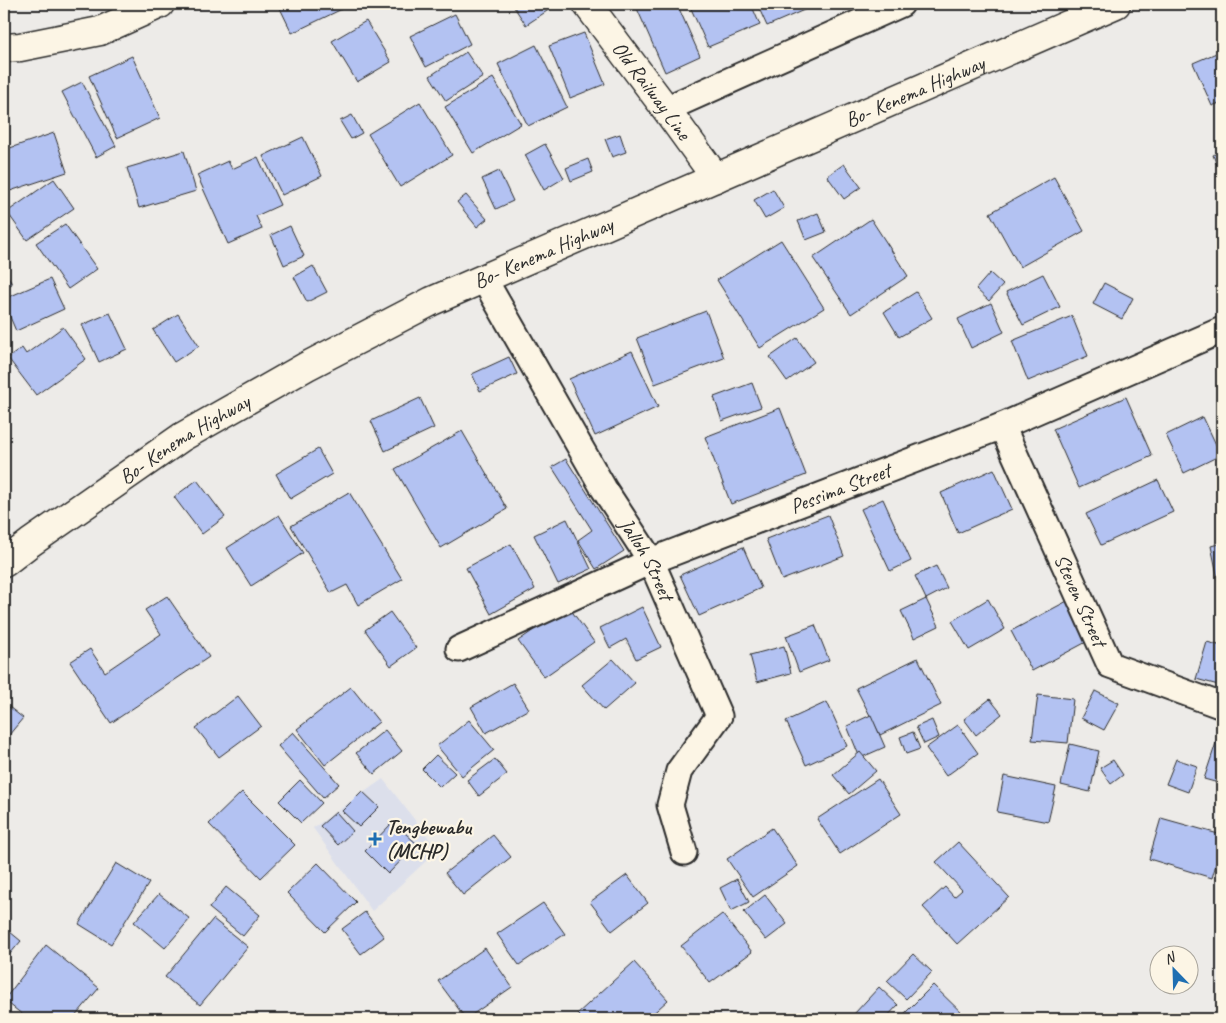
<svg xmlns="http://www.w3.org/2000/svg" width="1226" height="1023" font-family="Caveat,sans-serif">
<rect width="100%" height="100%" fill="#edebe8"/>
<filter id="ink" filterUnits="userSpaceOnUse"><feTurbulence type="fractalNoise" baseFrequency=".02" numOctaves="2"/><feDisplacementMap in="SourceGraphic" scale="10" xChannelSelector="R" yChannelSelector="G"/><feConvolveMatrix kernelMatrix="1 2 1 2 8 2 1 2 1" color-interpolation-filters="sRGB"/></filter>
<g filter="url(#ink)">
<polygon fill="#dcdfeb" points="383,779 438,850 372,911 313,828"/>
<g fill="#b3c2f2" stroke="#2b2b2b">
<polygon points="278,4 340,4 342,9 292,33"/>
<polygon points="512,4 555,4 556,5 526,25"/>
<polygon points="635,4 677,4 700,56 665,72"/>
<polygon points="689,4 751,4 760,25 708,47"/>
<polygon points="757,4 818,4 767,26"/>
<polygon points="455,14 470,44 426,67 410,36"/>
<polygon points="366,21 391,62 357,82 332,41"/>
<polygon points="584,33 605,84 570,98 549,46"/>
<polygon points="536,45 567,107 528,126 498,64"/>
<polygon points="1221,51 1222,54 1222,102 1212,106 1193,63"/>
<polygon points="466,52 483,77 446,101 430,76"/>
<polygon points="132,56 160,118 117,138 89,76"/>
<polygon points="493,78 521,124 473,153 445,107"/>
<polygon points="82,82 116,146 96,157 62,92"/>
<polygon points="420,102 452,155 400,187 368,134"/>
<polygon points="352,115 362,133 351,139 340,121"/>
<polygon points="54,133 67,172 4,193 4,150"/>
<polygon points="620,134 626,152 612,157 605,139"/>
<polygon points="303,137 322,176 282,195 263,156"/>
<polygon points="545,144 564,178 544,190 525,155"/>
<polygon points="184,151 196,191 139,208 127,168"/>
<polygon points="1222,151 1222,178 1213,155"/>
<polygon points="258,157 280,205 256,216 262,229 228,244 197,175 228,161 232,169"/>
<polygon points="588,159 593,172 571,181 566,168"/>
<polygon points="844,164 861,187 844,199 827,176"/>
<polygon points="499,171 513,201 496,209 482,179"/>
<polygon points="1054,177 1084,231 1020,267 990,213"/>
<polygon points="54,179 74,208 27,240 7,212"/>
<polygon points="773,189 784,208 765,219 754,200"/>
<polygon points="466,195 487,219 477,227 457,202"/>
<polygon points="818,213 826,232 806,240 798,221"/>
<polygon points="871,219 908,276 851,314 813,258"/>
<polygon points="65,224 97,269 68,289 36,243"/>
<polygon points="290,226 304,256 284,265 271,235"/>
<polygon points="781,240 824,308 760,348 717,280"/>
<polygon points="313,266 327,292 307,302 294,277"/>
<polygon points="4,269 12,284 4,288"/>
<polygon points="990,273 1003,285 989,301 976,289"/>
<polygon points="1043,274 1060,307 1023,325 1006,292"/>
<polygon points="50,279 64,309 16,331 4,303 4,299"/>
<polygon points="1104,283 1133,298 1122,319 1093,304"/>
<polygon points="916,292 932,318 899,337 884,312"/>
<polygon points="991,303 1004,332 971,348 958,319"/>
<polygon points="706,311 724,358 655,384 637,338"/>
<polygon points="110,313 127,349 99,362 82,325"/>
<polygon points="178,314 199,346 174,362 153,330"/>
<polygon points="1072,316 1088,356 1028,381 1012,341"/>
<polygon points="63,327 86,359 36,395 8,358 22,348 26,354"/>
<polygon points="797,338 814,362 787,381 770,357"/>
<polygon points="632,351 658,407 595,436 569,379"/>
<polygon points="509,357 517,374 480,391 472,374"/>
<polygon points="752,383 761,407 722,421 714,397"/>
<polygon points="1126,397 1152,456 1079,488 1053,429"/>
<polygon points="420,398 434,428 385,451 371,421"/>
<polygon points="780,408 806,475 731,504 705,437"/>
<polygon points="1203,417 1221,455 1184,473 1166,435"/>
<polygon points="462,431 507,509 441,548 395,469"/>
<polygon points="318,449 332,474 290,499 276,474"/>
<polygon points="566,459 624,551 596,569 578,540 592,530 552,467"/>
<polygon points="994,469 1012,509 958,533 941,493"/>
<polygon points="197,480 225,517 202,534 174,497"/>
<polygon points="1158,480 1173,512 1101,545 1086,514"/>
<polygon points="349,492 402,579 358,605 347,585 331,593 291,526"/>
<polygon points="883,499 911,561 890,571 861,509"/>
<polygon points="279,515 303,553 251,586 227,548"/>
<polygon points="828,515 844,556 782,580 766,539"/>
<polygon points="567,519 591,569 558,584 534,535"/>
<polygon points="1222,543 1222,578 1218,579 1211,546"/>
<polygon points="511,544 535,589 491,614 466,568"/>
<polygon points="743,547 761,588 699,616 680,575"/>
<polygon points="936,566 947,588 926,599 915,576"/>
<polygon points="167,596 209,657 111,723 70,662 90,649 105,672 161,634 145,610"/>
<polygon points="926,599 939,626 914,638 901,611"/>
<polygon points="988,599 1005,629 969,650 952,621"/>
<polygon points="1071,599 1092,639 1032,671 1011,631"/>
<polygon points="568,606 594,642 544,677 518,641"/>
<polygon points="642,607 661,647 636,659 626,639 610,648 600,628"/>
<polygon points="390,612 416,648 391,666 365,630"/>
<polygon points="815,625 829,660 799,672 786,636"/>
<polygon points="1207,642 1222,646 1222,686 1196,679"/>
<polygon points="784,646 791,673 757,682 750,655"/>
<polygon points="918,658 941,705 880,735 856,688"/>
<polygon points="613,659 635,683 604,710 582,685"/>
<polygon points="513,683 529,709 486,733 471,707"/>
<polygon points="351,687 379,722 325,765 297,729"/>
<polygon points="1095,691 1119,703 1104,730 1081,718"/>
<polygon points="1038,695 1073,699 1068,743 1032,740"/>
<polygon points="238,696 261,726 219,757 196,728"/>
<polygon points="990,699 1002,714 976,735 964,719"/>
<polygon points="827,702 847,746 806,765 786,721"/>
<polygon points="4,703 23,718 4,741"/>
<polygon points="871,715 885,747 860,758 847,726"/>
<polygon points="469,720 494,750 462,776 437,746"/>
<polygon points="932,720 939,737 924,744 916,727"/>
<polygon points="958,725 978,753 946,776 926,748"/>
<polygon points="385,730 402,751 374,774 356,753"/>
<polygon points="293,732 339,784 323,798 278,746"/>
<polygon points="913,732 920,749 906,754 900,737"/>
<polygon points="1219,734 1222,735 1222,784 1204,779"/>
<polygon points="1070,744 1099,751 1090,792 1061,785"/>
<polygon points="860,752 876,771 849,794 833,775"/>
<polygon points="436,755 455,773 440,787 422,769"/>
<polygon points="495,759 507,774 479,796 467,780"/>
<polygon points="1176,759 1197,766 1188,792 1166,784"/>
<polygon points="1113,760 1123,775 1111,784 1100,768"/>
<polygon points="1004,776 1056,787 1048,822 997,812"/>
<polygon points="878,779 901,814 840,854 817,819"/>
<polygon points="300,780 322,803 301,823 279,801"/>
<polygon points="362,791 379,807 359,827 342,811"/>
<polygon points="242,792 295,845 261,878 209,824"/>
<polygon points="336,812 353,831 338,845 320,826"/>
<polygon points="1161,818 1222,835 1222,844 1212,878 1149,859"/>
<polygon points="393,822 417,844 388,874 365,851"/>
<polygon points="772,828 798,866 753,897 727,859"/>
<polygon points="493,835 511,857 463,895 445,873"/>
<polygon points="958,842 1009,897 957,944 923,907 945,887 954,897 962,890 936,862"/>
<polygon points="116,863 149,883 111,944 79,924"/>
<polygon points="318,863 356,902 325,932 287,893"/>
<polygon points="627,875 648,903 612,931 590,902"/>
<polygon points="737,879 749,902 731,911 720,888"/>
<polygon points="226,887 260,915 243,936 209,908"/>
<polygon points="159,894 190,919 165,948 134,922"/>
<polygon points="765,895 787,924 766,940 744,912"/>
<polygon points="543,903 565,934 519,965 497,934"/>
<polygon points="365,912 384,937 361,954 342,929"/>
<polygon points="722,914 752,952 710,983 681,946"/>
<polygon points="213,919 248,947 200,1005 165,977"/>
<polygon points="4,927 21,941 4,961"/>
<polygon points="46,945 99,988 73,1019 28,1019 4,1000"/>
<polygon points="485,948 512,987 466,1019 438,981"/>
<polygon points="913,954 932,972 906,999 887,981"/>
<polygon points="634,962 668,1000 647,1019 582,1019 577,1014"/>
<polygon points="933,985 968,1019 899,1019"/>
<polygon points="879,987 898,1005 885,1019 859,1019 854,1014"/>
</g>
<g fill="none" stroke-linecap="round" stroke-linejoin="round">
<defs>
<g id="minor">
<polyline points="666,109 901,4"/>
<path id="s1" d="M484,279L604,489L651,561L719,716L679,771L670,805L684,852"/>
<path id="s2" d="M1002,426L1110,665L1222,706"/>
<path id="s3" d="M459,649L651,561L1002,426L1222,330"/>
</g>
<g id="tertiary">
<path id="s4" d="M587,4L666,109L716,178"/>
<polyline points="4,48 20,47 100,31 160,4"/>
</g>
<g id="trunk">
<path id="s5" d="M4,563L30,543L182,437L307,366L432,301L1116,4"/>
</g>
</defs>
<use href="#minor" stroke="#2b2b2b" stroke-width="29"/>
<use href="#tertiary" stroke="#2b2b2b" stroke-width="31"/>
<use href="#trunk" stroke="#2b2b2b" stroke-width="31"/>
<use href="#minor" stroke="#fcf5e5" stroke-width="25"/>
<use href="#tertiary" stroke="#fcf5e5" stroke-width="28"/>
<use href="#trunk" stroke="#fcf5e5" stroke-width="28"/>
</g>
</g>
<path fill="#1f6fb2" stroke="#fcf5e5" stroke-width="2" d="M372.5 831.5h5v5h5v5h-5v5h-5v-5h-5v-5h5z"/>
<g text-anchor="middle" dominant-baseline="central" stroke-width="4.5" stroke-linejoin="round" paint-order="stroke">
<g font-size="21" fill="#2b2b2b" stroke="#fcf5e5">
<text stroke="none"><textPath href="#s4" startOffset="108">Old Railway Line</textPath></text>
<text stroke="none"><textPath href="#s5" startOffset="1029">Bo- Kenema Highway</textPath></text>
<text stroke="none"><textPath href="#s5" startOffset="624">Bo- Kenema Highway</textPath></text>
<text stroke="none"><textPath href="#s5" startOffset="219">Bo- Kenema Highway</textPath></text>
<text stroke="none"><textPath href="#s3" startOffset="414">Pessima Street</textPath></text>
<text stroke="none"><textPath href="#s1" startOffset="324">Jalloh Street</textPath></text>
<text stroke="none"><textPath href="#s2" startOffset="191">Steven Street</textPath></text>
</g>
<g font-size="21" font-weight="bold" fill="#2b2b2b" stroke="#fcf5e5" text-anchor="start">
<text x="386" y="827">Tengbewabu<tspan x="386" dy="24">(MCHP)</tspan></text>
</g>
</g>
<rect width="1226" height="1023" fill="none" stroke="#fcf5e5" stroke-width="20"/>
<rect x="10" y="10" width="1206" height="1003" fill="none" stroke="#2b2b2b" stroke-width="2" filter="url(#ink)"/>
<g transform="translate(1174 970) rotate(337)"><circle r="24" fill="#fcf5e5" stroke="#a8a49b"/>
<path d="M0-4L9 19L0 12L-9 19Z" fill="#1f6fb2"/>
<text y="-8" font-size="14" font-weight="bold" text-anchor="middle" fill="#2b2b2b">N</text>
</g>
</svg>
